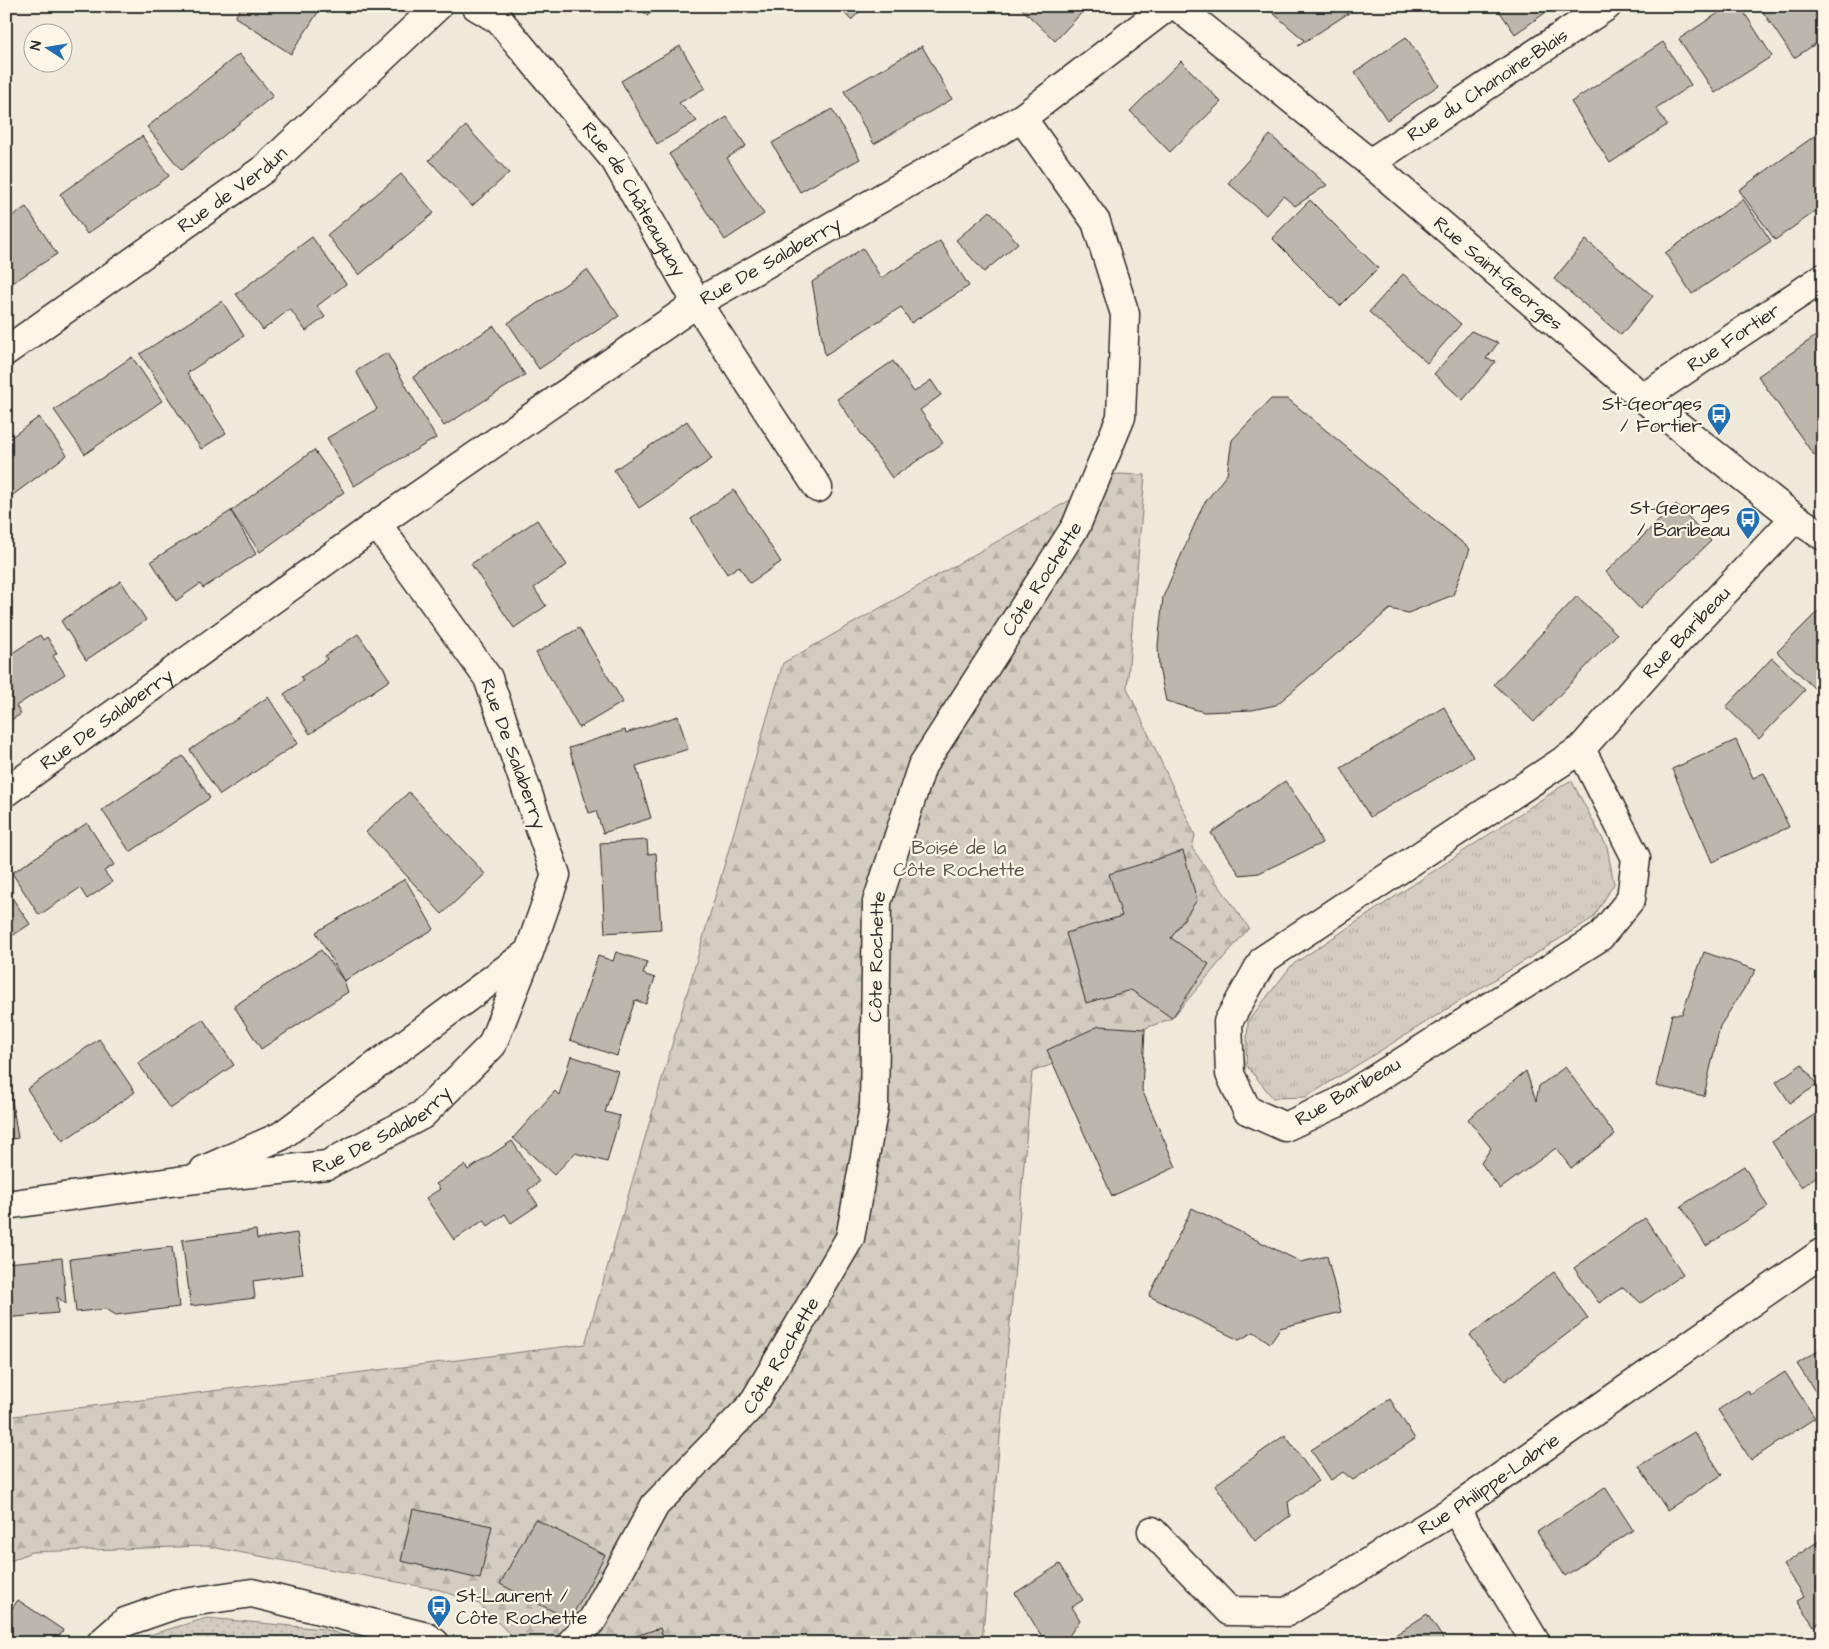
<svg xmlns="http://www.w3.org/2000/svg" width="1829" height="1649" font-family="'Architects Daughter',sans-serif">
<defs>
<pattern id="grass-tufts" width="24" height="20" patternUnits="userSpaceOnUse" patternTransform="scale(1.25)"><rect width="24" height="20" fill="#d2cdc0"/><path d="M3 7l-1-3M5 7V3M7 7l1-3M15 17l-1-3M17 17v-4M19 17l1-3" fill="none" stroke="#b4b0a5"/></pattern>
<pattern id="forest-firs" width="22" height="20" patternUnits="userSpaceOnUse" patternTransform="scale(1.25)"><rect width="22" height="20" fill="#d2cdc0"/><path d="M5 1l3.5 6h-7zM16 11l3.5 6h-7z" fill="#b4b0a5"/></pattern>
<pattern id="park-dots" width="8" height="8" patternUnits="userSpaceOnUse" patternTransform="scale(1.25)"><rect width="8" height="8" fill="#d2cdc0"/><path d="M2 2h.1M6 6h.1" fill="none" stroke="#b4b0a5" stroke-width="1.8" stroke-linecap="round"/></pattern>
</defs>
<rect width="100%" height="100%" fill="#efe9da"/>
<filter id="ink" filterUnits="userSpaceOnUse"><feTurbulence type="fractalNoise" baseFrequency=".02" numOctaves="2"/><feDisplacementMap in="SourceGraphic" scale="10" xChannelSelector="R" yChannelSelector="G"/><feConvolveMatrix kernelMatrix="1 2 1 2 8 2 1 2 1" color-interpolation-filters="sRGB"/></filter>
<g filter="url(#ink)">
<polygon fill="url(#grass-tufts)" stroke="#7e7c76" points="1571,780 1607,847 1614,884 1593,918 1306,1097 1273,1098 1246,1065 1248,1021 1292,965"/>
<polygon fill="url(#forest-firs)" stroke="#7e7c76" points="1116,474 1145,475 1127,688 1195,835 1192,848 1249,928 1172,1018 1032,1072 982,1643 519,1643 479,1604 440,1590 206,1546 31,1552 6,1563 6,1417 585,1344 783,663"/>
<polygon fill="url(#park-dots)" stroke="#7e7c76" points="207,1618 323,1629 370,1643 135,1643 139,1638"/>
<g fill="#bcb7ac" stroke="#2b2b2b">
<polygon points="242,6 322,6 291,54 235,17"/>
<polygon points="640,6 660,6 647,16"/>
<polygon points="838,6 866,6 851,20"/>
<polygon points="1019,6 1088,6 1055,41"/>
<polygon points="1265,6 1358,6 1358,7 1298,46 1304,40"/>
<polygon points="1496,6 1555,6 1515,34"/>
<polygon points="1729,6 1740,6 1772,56 1715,93 1679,39"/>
<polygon points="1759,6 1823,6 1823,39 1794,58"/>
<polygon points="1406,37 1439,85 1387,120 1355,72"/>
<polygon points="1663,42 1691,85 1656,108 1667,125 1610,163 1571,102"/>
<polygon points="680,46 705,88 679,103 697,121 657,144 621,81"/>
<polygon points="922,46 952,99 874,144 844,91"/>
<polygon points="239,54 273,96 181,170 147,127"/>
<polygon points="1181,61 1221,102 1170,152 1130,111"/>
<polygon points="832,109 860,159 800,192 772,143"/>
<polygon points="727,117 746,146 727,158 764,214 725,240 669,154"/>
<polygon points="466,126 509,173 472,206 429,160"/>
<polygon points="1820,132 1823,137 1823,206 1775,240 1739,190"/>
<polygon points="1270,135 1327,185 1295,206 1283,196 1266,215 1228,183"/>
<polygon points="142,136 169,176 87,234 60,194"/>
<polygon points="401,174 434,213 359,275 327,235"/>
<polygon points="1743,199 1771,241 1692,294 1665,253"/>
<polygon points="1310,200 1378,268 1340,306 1272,238"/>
<polygon points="26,207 57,254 6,287 6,220"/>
<polygon points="990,211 1018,243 984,272 956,240"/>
<polygon points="312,237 346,284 317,306 325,317 306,331 290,309 263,330 236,294"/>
<polygon points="1586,240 1653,296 1621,335 1554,279"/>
<polygon points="940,241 969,286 911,323 901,307 825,355 812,282 863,248 881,278"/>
<polygon points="587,270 619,316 539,369 508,323"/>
<polygon points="1403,274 1461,324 1427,363 1369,312"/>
<polygon points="222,301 244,336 187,373 226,433 201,449 140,354"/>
<polygon points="494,326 525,375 444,426 413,377"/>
<polygon points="1471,331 1498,343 1486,359 1496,361 1463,400 1434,374"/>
<polygon points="1823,331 1823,461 1813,454 1758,376"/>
<polygon points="387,353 436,438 354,486 327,438 377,409 356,371"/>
<polygon points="132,357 162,401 85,454 54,410"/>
<polygon points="893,361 914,392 931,380 941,395 920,410 943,443 892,478 837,399"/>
<polygon points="1271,399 1288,399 1470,549 1453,595 1408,613 1390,609 1276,705 1252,710 1204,712 1166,701 1159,668 1158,645 1163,597 1203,505 1227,474 1232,440"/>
<polygon points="39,417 67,455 6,500 6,441"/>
<polygon points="687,421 712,459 639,508 614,470"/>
<polygon points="314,450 344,492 260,552 231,511"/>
<polygon points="734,490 781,562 750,583 739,566 727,574 691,519"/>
<polygon points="1676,504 1711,541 1640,609 1606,572"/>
<polygon points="231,511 256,554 203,588 200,584 176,601 151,561"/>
<polygon points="537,520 567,565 534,588 546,606 514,628 471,564"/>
<polygon points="121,581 146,620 86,660 61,621"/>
<polygon points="1577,596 1617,634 1534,722 1494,684"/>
<polygon points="1819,610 1823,613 1823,697 1777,652"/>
<polygon points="579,628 623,702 579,728 536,653"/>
<polygon points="358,634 390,680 310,734 284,694 303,681 301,677 327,659 325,656"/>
<polygon points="40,635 43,640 47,637 57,653 53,656 65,674 16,706 21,714 8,722 6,719 6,657"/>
<polygon points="1772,658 1805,690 1759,739 1726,707"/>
<polygon points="268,697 298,743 220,795 190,750"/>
<polygon points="1444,707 1473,757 1370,817 1341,768"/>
<polygon points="678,716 688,749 636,766 651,818 603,833 596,811 589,813 569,748 625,730 626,733"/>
<polygon points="1736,740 1753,778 1764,773 1789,827 1712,862 1672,769"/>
<polygon points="183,756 210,798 130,852 102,810"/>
<polygon points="1285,781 1309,815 1322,843 1259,873 1240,875 1211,833"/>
<polygon points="409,792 485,874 442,914 366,832"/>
<polygon points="87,823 114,865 104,871 112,882 87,899 80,888 39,915 12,873"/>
<polygon points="647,840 648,854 656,853 661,929 605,933 600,843"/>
<polygon points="1183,851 1197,900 1171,938 1209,964 1172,1018 1131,990 1086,1003 1066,933 1122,916 1109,874"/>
<polygon points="405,879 434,929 344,981 316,932"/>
<polygon points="6,889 30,924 6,940"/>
<polygon points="321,950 344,981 348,992 261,1049 234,1006"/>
<polygon points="616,952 647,962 643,974 655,978 646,1004 635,1000 617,1056 570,1040 598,956 613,961"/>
<polygon points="1704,952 1756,970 1720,1026 1704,1096 1656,1086 1672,1014 1682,1014"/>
<polygon points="203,1019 234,1065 170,1109 138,1063"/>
<polygon points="1099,1026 1145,1029 1142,1090 1176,1167 1112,1196 1047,1050"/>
<polygon points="99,1039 135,1092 63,1141 27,1089"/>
<polygon points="571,1056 618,1071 605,1112 620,1116 607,1162 575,1153 554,1175 513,1138 555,1091 559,1095"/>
<polygon points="1802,1064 1817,1085 1790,1103 1776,1082"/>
<polygon points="1565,1067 1615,1135 1571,1168 1556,1148 1500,1189 1481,1163 1491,1148 1468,1119 1526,1071 1536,1101 1539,1086"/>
<polygon points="9,1082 18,1138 6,1140 6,1083"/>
<polygon points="1823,1109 1823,1172 1801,1187 1772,1142"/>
<polygon points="512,1141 539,1182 528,1190 538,1205 511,1223 505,1214 488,1226 484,1220 454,1240 426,1198 440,1189 436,1184 465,1165 468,1170"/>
<polygon points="1744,1166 1768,1207 1706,1246 1681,1206"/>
<polygon points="1192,1208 1301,1262 1327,1256 1341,1312 1280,1328 1270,1343 1254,1332 1239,1340 1149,1296"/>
<polygon points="1645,1218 1683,1274 1641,1303 1623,1287 1599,1303 1574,1268"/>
<polygon points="256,1230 257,1239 297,1233 303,1274 253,1281 255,1298 191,1306 182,1240"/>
<polygon points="172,1247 179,1307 116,1315 106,1309 76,1312 70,1259"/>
<polygon points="62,1258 66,1304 57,1297 58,1313 6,1318 6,1263"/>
<polygon points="1554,1272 1588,1318 1505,1381 1470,1335"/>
<polygon points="1823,1348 1823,1403 1797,1364"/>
<polygon points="1785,1372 1815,1418 1751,1460 1718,1410 1748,1390 1750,1395"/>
<polygon points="1390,1399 1415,1439 1353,1480 1343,1472 1331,1480 1311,1450"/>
<polygon points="1694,1432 1722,1475 1667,1510 1639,1466"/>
<polygon points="1285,1435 1318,1481 1288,1502 1290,1516 1255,1541 1215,1485"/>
<polygon points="1605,1487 1633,1530 1565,1576 1537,1532"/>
<polygon points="413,1509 492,1526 480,1579 401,1561"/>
<polygon points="535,1519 605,1555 570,1620 500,1584"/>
<polygon points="1823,1538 1823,1620 1814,1626 1797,1601 1804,1597 1783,1565"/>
<polygon points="1060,1564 1083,1600 1072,1607 1080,1620 1064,1643 1046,1643 1015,1593"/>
<polygon points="18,1600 63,1630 55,1643 6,1643 6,1617"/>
<polygon points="1427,1614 1446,1643 1383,1643"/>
<polygon points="660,1628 665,1643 615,1643"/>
</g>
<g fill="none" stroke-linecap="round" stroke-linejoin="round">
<defs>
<g id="minor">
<path id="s1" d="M476,6L499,20L615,160L697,303L818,488"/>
<path id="s2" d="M1177,6L1370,163L1643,398L1795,518L1823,536"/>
<path id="s3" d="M1370,163L1607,6"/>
<path id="s4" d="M6,351L264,169L438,6"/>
<path id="s5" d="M1643,398L1823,278"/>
<path id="s6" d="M1581,749L1636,858L1631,899L1600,937L1337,1103L1285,1127L1247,1110L1230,1074L1228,1022L1263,960L1581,749L1658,662L1795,518"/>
<path id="s7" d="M6,792L377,524L697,303L1022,118L1168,6"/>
<polyline points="204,1170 281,1136 529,952"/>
<path id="s8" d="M6,1205L178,1181L327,1165L422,1115L492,1045L529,952L556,875L488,678L377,524"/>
<polyline points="1455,1509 1536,1643"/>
<path id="s9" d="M1152,1531L1229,1611L1287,1612L1455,1509L1823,1252"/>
<polyline points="101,1643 125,1622 177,1604 252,1593 427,1637 435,1643"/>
<path id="s10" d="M571,1643L593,1619L655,1505L752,1405L850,1238L874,1107L877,902L922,766L1076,526L1121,417L1125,314L1096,222L1022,118"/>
</g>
</defs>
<use href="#minor" stroke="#2b2b2b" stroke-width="31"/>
<use href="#minor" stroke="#fcf5e5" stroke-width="28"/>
</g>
</g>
<defs>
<symbol id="bus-pin" viewBox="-11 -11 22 30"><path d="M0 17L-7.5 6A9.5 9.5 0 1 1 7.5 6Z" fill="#1f6fb2" stroke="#fcf5e5"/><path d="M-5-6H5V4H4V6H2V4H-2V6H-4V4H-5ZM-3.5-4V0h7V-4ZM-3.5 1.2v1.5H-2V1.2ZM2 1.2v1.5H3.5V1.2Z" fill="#fff"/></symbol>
</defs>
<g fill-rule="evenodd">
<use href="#bus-pin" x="1705" y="401" width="28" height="38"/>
<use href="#bus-pin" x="1734" y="505" width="28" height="38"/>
<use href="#bus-pin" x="425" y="1593" width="28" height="38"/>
</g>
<g text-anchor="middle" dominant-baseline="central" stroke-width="4.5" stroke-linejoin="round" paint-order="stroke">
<g font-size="19" fill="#2b2b2b" stroke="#fcf5e5">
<text stroke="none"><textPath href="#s3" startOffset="141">Rue du Chanoine-Blais</textPath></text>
<text stroke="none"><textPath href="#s4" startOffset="278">Rue de Verdun</textPath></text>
<text stroke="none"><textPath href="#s1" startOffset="252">Rue de Châteauguay</textPath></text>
<text stroke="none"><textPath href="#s7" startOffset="931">Rue De Salaberry</textPath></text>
<text stroke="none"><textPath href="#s2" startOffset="418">Rue Saint-Georges</textPath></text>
<text stroke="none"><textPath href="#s5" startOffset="109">Rue Fortier</textPath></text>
<text stroke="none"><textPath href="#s10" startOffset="1199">Côte Rochette</textPath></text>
<text stroke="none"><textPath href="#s6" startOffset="1324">Rue Baribeau</textPath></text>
<text stroke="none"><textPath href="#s7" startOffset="124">Rue De Salaberry</textPath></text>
<text transform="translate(513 754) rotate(70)">Rue De Salaberry</text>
<text stroke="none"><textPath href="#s10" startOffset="779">Côte Rochette</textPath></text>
<text transform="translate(1348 1092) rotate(-30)">Rue Baribeau</text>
<text stroke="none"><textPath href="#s8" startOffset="388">Rue De Salaberry</textPath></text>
<text stroke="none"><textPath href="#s10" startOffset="359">Côte Rochette</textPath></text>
<text stroke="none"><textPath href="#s9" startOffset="408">Rue Philippe-Labrie</textPath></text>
</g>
<g font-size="19" fill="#2b2b2b" stroke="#fcf5e5" text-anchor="end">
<text x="1702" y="404">St-Georges<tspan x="1702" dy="22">/ Fortier</tspan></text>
<text x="1730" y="508">St-Georges<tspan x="1730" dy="22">/ Baribeau</tspan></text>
<text x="456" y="1596" text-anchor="start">St-Laurent /<tspan x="456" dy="22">Côte Rochette</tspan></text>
</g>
<g font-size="19" fill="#555450" stroke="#fcf5e5">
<text x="959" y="848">Boisé de la<tspan x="959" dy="22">Côte Rochette</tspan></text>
</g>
</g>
<rect width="1829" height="1649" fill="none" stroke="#fcf5e5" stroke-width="25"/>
<rect x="12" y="12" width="1804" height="1624" fill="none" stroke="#2b2b2b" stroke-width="2" filter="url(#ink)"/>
<g transform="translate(48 48) rotate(282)"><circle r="24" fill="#fcf5e5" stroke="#a8a49b"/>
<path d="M0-4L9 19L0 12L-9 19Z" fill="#1f6fb2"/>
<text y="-8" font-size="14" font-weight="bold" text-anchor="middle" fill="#2b2b2b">N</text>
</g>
</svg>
